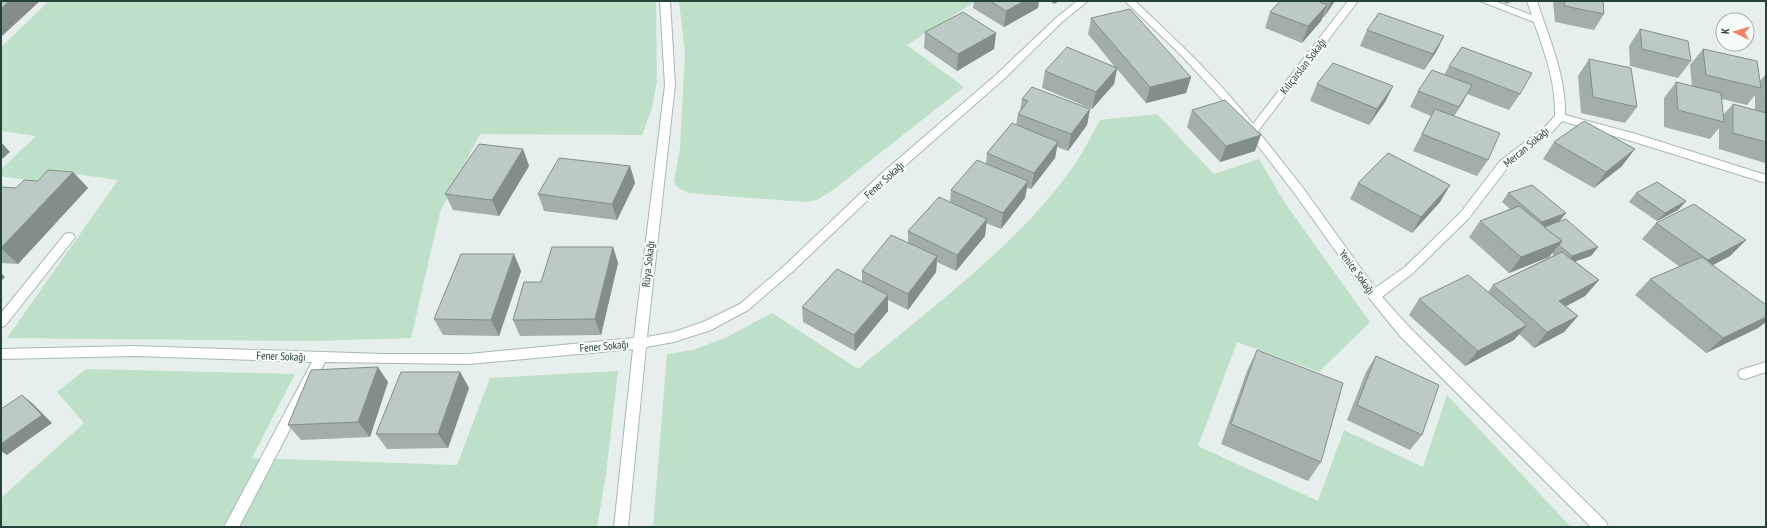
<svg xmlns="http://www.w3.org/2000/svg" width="1767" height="528" font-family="'PT Sans Narrow',sans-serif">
<rect width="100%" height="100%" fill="#e6efeb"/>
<g fill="#bfe0c8">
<polygon points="49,1 656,1 657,81 652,108 642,135 480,134 440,212 411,338 315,341 7,338 118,180 63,172 33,181 1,176 1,169 36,136 1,131 1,47"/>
<polygon points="679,1 976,1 907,45 964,87 833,190 817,200 804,202 688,193 677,187 674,181 680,148 685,53"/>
<path d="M1157,114L1214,174L1259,159L1285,203L1370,322L1319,372L1237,342L1198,446L1318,501L1344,430L1423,467L1447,395L1571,527H653L667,354L693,350L725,338L772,313L858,369C932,307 1013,249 1071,170C1082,155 1091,136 1100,120Z"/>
<polygon points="86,369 295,374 252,458 457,465 490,378 618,371 606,474 597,527 1,527 1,498 84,423 57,392"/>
</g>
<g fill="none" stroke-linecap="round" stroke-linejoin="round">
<defs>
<g id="minor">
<polygon points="660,1 670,1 675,85 647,337 674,332 703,322 740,304 783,267 882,173 997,74 1056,18 1077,1 1088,1 1062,22 1005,78 890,179 791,273 748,310 711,330 674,342 646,347 628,527 614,527 633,349 469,364 325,362 239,527 224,527 312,362 134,356 1,359 1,349 134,346 383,354 469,354 634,338 665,85"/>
<path d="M1125,1H1135C1176,40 1218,79 1253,124L1348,1H1358L1258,131L1303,188L1375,288L1405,267L1461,212L1500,161L1545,127L1555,116C1556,83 1545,53 1534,22L1480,1H1494L1532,15L1527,1H1537C1549,39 1566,75 1565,115L1636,134L1766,175V183L1628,140L1562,121L1553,131L1508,167L1469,218L1413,273L1382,297L1410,328L1606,522L1608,527H1591L1400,336L1370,299L1295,194L1227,105L1181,55Z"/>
<polygon points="69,233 73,234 75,237 73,240 5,326 1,327 1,313 65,234"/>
<polygon points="1766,362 1766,372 1745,379 1740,378 1738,374 1740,370"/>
</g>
</defs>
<use href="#minor" stroke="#a8b8b2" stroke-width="2"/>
<use href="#minor" fill="#fff" fill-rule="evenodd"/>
</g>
<g fill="#a1aea9" fill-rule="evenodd">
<polygon points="974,1 1039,1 1038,8 1004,27 973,8"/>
<polygon points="1049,1 1059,1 1054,4"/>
<polygon points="1277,1 1335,1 1324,17 1323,17 1321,21 1302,43 1265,28 1270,12 1279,2"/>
<polygon points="1500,1 1510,1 1508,4"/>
<polygon points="1553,1 1603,1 1604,14 1594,30 1555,22"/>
<polygon points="1091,18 1191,77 1186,93 1146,103 1117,69 1114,84 1092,109 1042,88 1045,71 1115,67 1088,34"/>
<polygon points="1640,29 1691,61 1678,78 1630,66 1629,46"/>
<polygon points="1367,30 1444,36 1436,52 1424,70 1360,46"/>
<polygon points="925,32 996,33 994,49 957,71 924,48"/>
<path d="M1703,49L1760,81L1766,74V162L1765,163L1719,149V128L1710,139L1664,127V98L1676,82L1692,86L1690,65ZM1755,95V110L1733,104L1723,115L1722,99L1747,105Z"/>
<polygon points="1589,59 1637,107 1625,123 1581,113 1578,76"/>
<polygon points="1449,66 1520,94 1509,110 1467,94 1454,116 1488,160 1477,176 1413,151 1431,116 1410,107 1418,91 1444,75"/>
<polygon points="1317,84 1393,86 1385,102 1369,125 1310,101"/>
<polygon points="1022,99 1090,109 1087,125 1068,151 1057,147 1055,158 1031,189 1027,188 1025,198 1001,229 986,223 985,236 956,271 937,262 936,272 908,310 888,300 888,311 855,351 803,322 802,307 862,282 862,271 908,243 908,231 950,202 951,190 986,163 987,153 1016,125 1018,114 1020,111"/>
<polygon points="1192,110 1255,151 1220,162 1187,127"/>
<polygon points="1554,142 1622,166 1594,188 1543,159"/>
<polygon points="523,149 529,166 499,216 453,210 445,194"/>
<polygon points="630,166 635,183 617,220 544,211 538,194"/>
<polygon points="73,172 88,188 18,264 1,263 1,187 16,188 38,181"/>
<polygon points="1358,183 1450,185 1440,202 1412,233 1350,199"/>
<polygon points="1508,193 1560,221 1598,247 1591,256 1575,261 1599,280 1585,296 1566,306 1578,316 1564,332 1534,348 1519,334 1514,340 1465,366 1409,315 1419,299 1488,292 1493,285 1554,255 1552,253 1549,257 1509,273 1469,237 1480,221 1510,209 1502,202"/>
<polygon points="1636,193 1686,201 1678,210 1657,221 1629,202"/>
<polygon points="1656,223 1746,240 1730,256 1713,265 1758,328 1706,353 1635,295 1650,279 1680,267 1642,239"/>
<polygon points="613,247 618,263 601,335 520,336 513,320"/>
<polygon points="521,271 499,336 443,335 434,319"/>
<polygon points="1257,350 1321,462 1308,481 1221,444 1247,371"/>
<polygon points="1376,356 1422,435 1410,450 1347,420 1366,372"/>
<polygon points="460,372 469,388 448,448 387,449 376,434"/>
<polygon points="388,382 370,437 301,440 288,425"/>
</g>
<g fill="#838d89">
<polygon points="9,1 40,1 1,37 1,9"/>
<polygon points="1024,1 1039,1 1038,8 1004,27 1006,11"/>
<polygon points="1054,1 1059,1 1054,4"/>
<polygon points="1331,1 1335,1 1324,17"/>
<polygon points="1327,5 1321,21 1302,43 1308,26"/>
<polygon points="996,33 994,49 957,71 958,54"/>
<polygon points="1444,36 1436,52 1424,70 1433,54"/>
<polygon points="1117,68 1114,84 1092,109 1096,92"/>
<polygon points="1191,77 1186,93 1146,103 1150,87"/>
<polygon points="1472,85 1463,102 1449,124 1459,107"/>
<polygon points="1393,86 1385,102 1369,125 1377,109"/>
<polygon points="1090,109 1087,125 1068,151 1071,134"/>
<polygon points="1261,135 1255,151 1220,162 1226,146"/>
<polygon points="1,142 10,152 1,160"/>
<polygon points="1058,142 1055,158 1031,189 1034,173"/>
<polygon points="523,149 529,166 499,216 492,200"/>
<polygon points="1635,149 1622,166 1594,188 1606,172"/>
<polygon points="630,166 635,183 617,220 612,204"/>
<polygon points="73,172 88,188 18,264 1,248"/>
<polygon points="1028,181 1025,198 1001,229 1003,213"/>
<polygon points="1450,185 1440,202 1412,233 1421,217"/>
<polygon points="1686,201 1678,210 1657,221 1665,213"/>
<polygon points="1566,213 1559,222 1535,231 1542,222"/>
<polygon points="987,219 985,236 956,271 957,255"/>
<polygon points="1746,240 1730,256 1692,276 1708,260"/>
<polygon points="1562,241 1549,257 1509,273 1521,257"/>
<polygon points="613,247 618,263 601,335 595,319"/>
<polygon points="1598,247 1591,256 1565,265 1572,256"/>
<polygon points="514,254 521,271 499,336 491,320"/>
<polygon points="937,256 936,272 908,310 908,294"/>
<polygon points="1,273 5,277 1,281"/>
<polygon points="1599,280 1585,296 1546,317 1559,301"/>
<polygon points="888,295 888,311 855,351 854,335"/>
<polygon points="1578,316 1564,332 1534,348 1547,332"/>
<polygon points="1766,317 1766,322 1758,328 1706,353 1723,338"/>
<polygon points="1527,325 1514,340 1465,366 1478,351"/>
<polygon points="378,367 388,382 370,437 358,422"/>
<polygon points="460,372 469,388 448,448 438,434"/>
<polygon points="22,395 32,403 52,423 7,455 1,451 1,444"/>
</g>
<g fill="#bbcac4" stroke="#838d89">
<polygon points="1,1 9,1 1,9"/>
<polygon points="990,1 1024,1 1006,11"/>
<polygon points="1280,1 1317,1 1327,5 1308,26 1270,12"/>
<polygon points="1564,1 1603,1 1604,14 1565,6"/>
<polygon points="1130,9 1191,77 1150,87 1091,18"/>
<polygon points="963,12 996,33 958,54 925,32"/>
<polygon points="1379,13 1444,36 1433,54 1367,30"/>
<polygon points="1640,29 1688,41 1691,61 1642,49"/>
<polygon points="1067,47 1117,68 1096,92 1045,71"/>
<polygon points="1462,47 1532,73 1520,94 1449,66"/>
<polygon points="1703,49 1757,61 1761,88 1706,75"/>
<polygon points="1589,59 1631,68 1637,107 1593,97"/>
<polygon points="1333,63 1393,86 1377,109 1317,84"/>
<polygon points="1432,70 1472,85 1459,107 1418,91"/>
<polygon points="1676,82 1721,93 1724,122 1678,110"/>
<polygon points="1032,87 1090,109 1071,134 1018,114 1028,101 1022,99"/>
<polygon points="1225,100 1261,135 1226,146 1192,110"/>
<polygon points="1733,104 1766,113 1766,142 1733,133"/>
<polygon points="1435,109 1500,133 1488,160 1422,134"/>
<polygon points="1584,121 1635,149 1606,172 1554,142"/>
<polygon points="1012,123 1058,142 1034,173 987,153"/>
<polygon points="479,144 523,149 492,200 445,194"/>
<polygon points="1388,153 1450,185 1421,217 1358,183"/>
<polygon points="559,158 630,166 612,204 538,194"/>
<polygon points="977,160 1028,181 1003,213 951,190"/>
<polygon points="48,170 73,172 1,248 1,187 16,188 24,180 38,181"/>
<polygon points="1657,182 1686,201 1665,213 1636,193"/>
<polygon points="1532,185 1566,213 1542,222 1508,193"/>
<polygon points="939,197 987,219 957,255 908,231"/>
<polygon points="1694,204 1746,240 1708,260 1656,223"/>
<polygon points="1519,206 1562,241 1521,257 1480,221"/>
<polygon points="1566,219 1598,247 1572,256 1559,245 1562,241 1544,227"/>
<polygon points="891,235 937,256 908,294 862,271"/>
<polygon points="552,247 613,247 595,319 513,320 524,282 541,282"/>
<polygon points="1562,252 1599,280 1559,301 1578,316 1547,332 1493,285"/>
<polygon points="461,254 514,254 491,320 434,319"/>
<polygon points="1702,257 1766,305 1766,317 1723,338 1650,279"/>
<polygon points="837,269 888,295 854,335 802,307"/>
<polygon points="1468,275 1527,325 1478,351 1419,299"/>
<polygon points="1257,350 1343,383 1321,462 1231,424"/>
<polygon points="1376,356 1439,385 1422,435 1357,405"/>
<polygon points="378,367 358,422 288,425 311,370"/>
<polygon points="401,372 460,372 438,434 376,434"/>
<polygon points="22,395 42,415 1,444 1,409"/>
</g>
<g text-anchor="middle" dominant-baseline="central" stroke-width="4" stroke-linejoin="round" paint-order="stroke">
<g font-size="11" fill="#24423a" stroke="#f7fbf9">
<text transform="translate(1303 66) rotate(-52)">Kılıçarslan Sokağı</text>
<text transform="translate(1526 147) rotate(-40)">Mercan Sokağı</text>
<text transform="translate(884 180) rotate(-42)">Fener Sokağı</text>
<text transform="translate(648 264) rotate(-84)">Rüya Sokağı</text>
<text transform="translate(1357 272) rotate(54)">Yenice Sokağı</text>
<text transform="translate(604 346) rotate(-5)">Fener Sokağı</text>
<text transform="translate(281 356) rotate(2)">Fener Sokağı</text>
</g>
</g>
<rect width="1767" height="528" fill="none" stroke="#24423a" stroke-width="4"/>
<g transform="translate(1735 32) rotate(275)"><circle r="19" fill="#f7fbf9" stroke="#a3b1ad"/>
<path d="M0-3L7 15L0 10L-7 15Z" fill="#f4845f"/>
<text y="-6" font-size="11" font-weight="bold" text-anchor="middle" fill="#24423a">K</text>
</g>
</svg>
